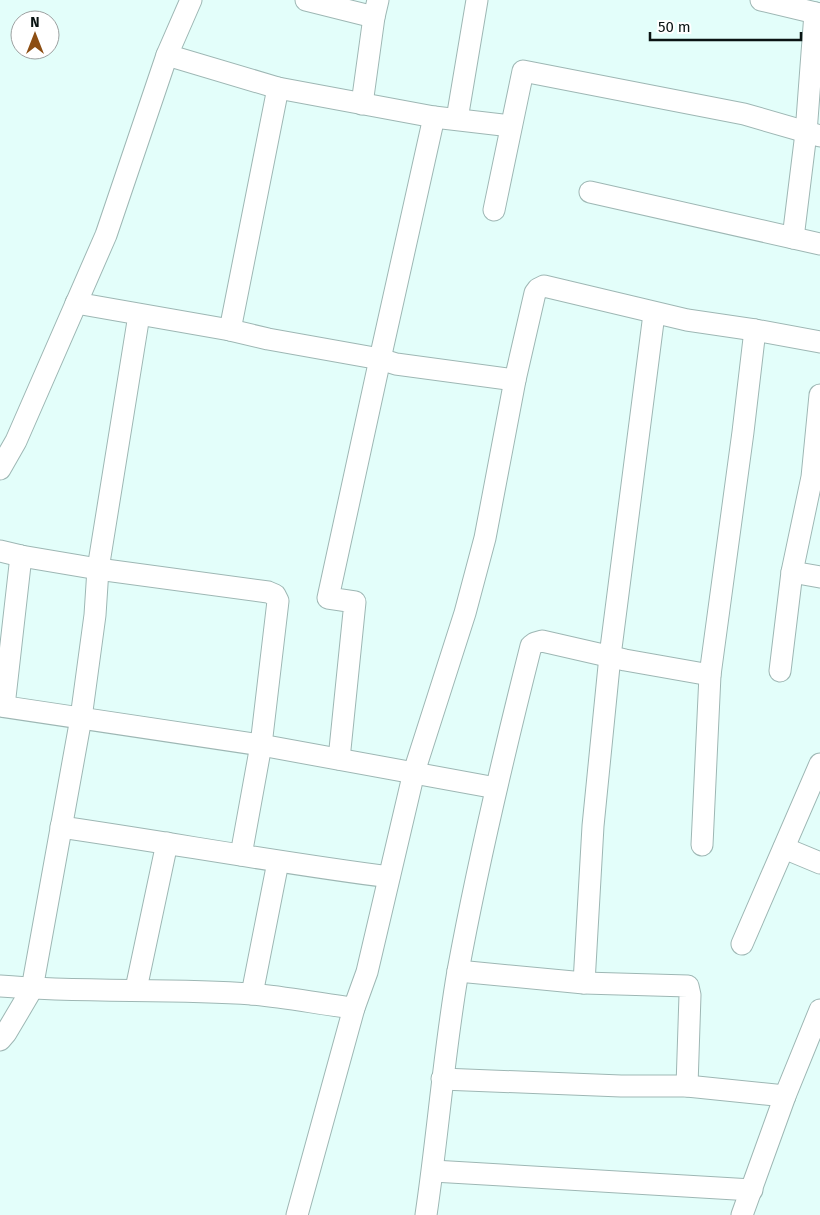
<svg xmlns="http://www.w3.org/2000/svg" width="820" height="1215" font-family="'Fira Sans',sans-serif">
<rect width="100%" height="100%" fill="#e3fefa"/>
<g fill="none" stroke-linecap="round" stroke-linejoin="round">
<defs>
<g id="minor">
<polyline points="306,0 374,17"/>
<polyline points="761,0 820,14"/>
<polyline points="167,55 278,88 434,117 511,126"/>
<polyline points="362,104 374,17 378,0"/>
<polyline points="457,119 477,0"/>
<polyline points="590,192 820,244"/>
<polyline points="494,210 523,71 744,114 820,136"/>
<polyline points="793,238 806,133 815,13"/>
<polyline points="76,303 230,330 268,339 380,359 396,364 515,380"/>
<polyline points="230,330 278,88"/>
<polyline points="0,469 16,441 106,235 167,55 191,0"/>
<polyline points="0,551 21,556 98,569 268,592 275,595 278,601 261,745 241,855"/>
<polyline points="792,572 820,577"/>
<polyline points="780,671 792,572 812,477 820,395"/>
<polyline points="0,706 261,745 496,788"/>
<polyline points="4,706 21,556"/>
<polyline points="339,759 355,602 328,598 380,359 434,117"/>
<path d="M61,827C171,843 280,863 389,877"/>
<polyline points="702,845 710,675 743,432 755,330"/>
<polyline points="784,848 820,863"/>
<polyline points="742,944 820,764"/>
<polyline points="458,971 584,983 688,986 690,995 687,1086"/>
<polyline points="584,983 593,826 610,656 654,314"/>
<path d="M0,986C84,993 168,988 252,994C286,997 320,1004 354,1008"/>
<polyline points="136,989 167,843"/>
<polyline points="252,994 278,862"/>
<polyline points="0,1040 6,1033 32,989 81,718 95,615 98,569 139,315"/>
<polyline points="442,1079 621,1086 687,1086 785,1096"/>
<polyline points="433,1171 752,1190"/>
<polyline points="297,1215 354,1008 367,972 414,772 465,613 485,538 515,380 535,293 538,289 544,286 687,320 755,330 820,342"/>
<path d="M426,1215C438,1134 444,1052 458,971C478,862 504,753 531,646L535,643L542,641L625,660L710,675"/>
<polyline points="742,1215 785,1096 820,1010"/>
</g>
</defs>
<use href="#minor" stroke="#9eb7b4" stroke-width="23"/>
<use href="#minor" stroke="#fff" stroke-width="21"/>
</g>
<g transform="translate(35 35)"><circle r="24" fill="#ffffff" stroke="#9da1a1"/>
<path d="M0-4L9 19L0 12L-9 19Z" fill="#8c4e13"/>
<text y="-8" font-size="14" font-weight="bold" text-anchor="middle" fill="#0a1413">N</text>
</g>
<path d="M650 32v8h151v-8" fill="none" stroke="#0a1413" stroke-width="2.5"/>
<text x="658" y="32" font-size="15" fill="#0a1413" stroke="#ffffff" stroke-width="4" paint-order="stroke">50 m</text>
</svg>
